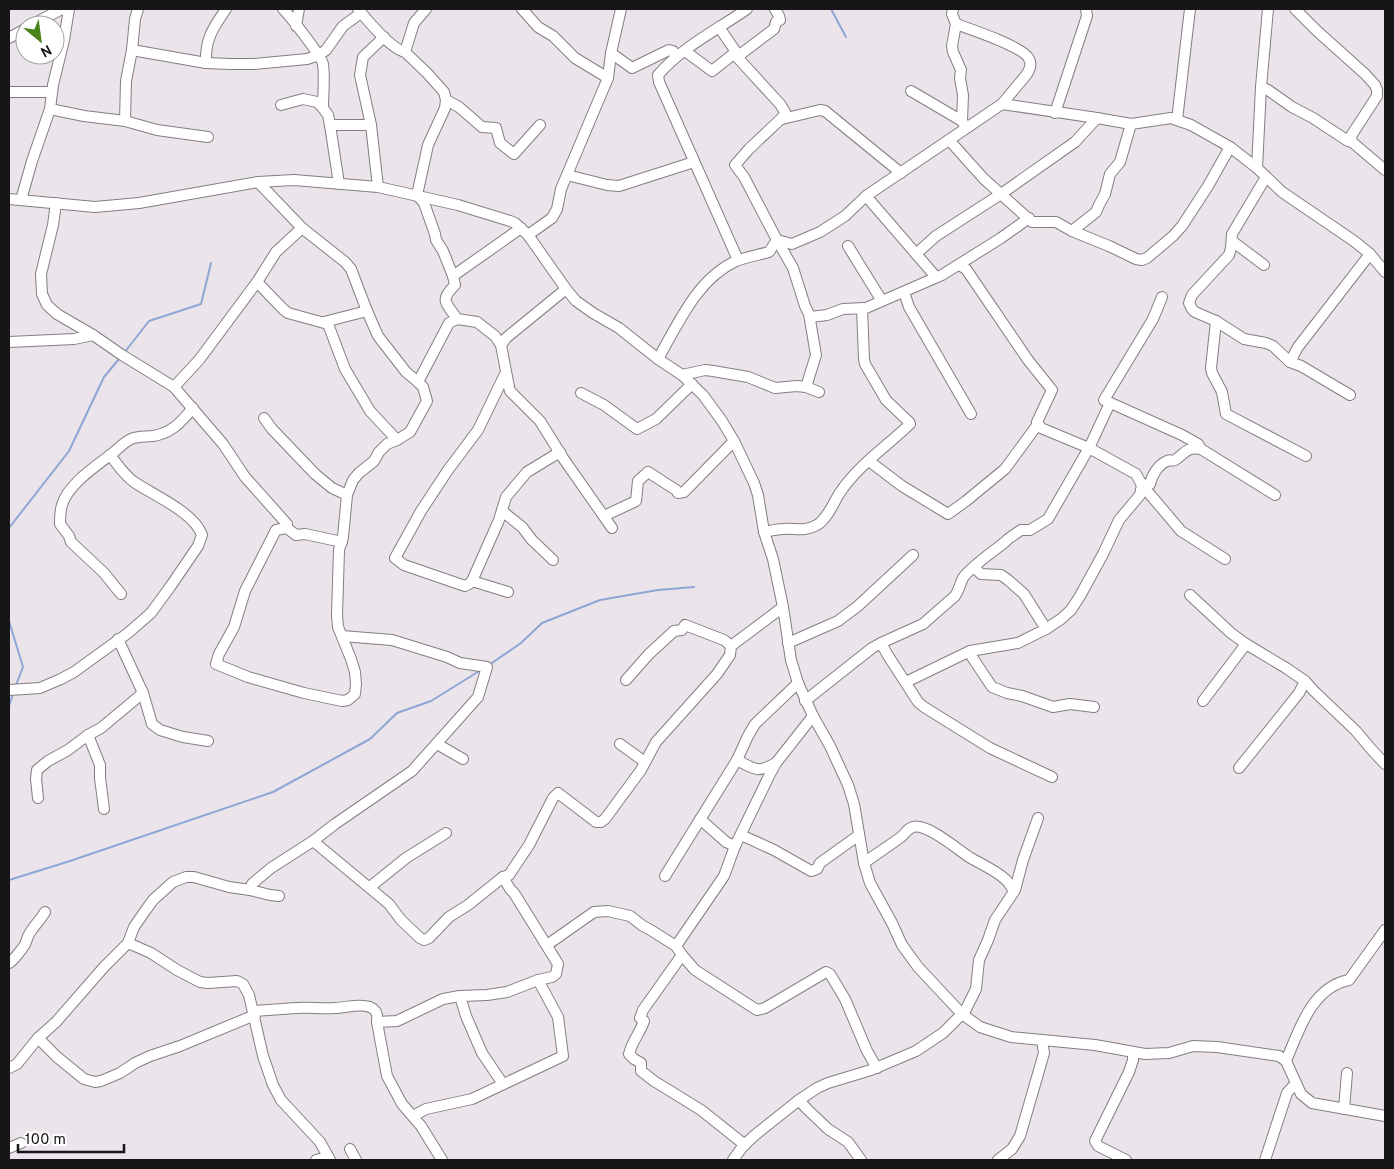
<svg xmlns="http://www.w3.org/2000/svg" width="1394" height="1169" font-family="Overpass,sans-serif">
<rect width="100%" height="100%" fill="#ebe4ea"/>
<g fill="none" stroke-linecap="round" stroke-linejoin="round">
<g stroke="#8ea6d6" stroke-width="2">
<polyline points="831,9 846,37"/>
<polyline points="124,353 149,321 201,304 211,263"/>
<polyline points="9,528 69,451 104,377 119,359"/>
<polyline points="9,621 23,667 16,685"/>
<polyline points="489,665 521,643 542,623 600,600 658,590 694,587"/>
<polyline points="9,706 13,694"/>
<polyline points="9,880 70,861 273,792 370,739 397,713 431,701 481,670"/>
</g>
<defs>
<g id="minor">
<path d="M283,9C290,16 322,57 323,64C325,78 323,93 323,108"/>
<path d="M358,9C368,21 391,49 405,52"/>
<polyline points="426,9 414,23 405,52 427,73 444,92 446,100 445,108 428,145 417,195 424,203 435,234 436,240 443,251 453,276"/>
<polyline points="522,9 538,27 553,36 575,58 608,78"/>
<polyline points="775,9 779,16 780,20 776,22 774,29 737,57 780,104 785,112 784,116 749,149 735,165 744,177 777,240 793,268 805,306 809,314 816,355 806,387"/>
<polyline points="953,9 952,14 956,24 952,46 953,52 961,70 960,78 963,95 962,121 966,128"/>
<polyline points="31,25 62,9"/>
<polyline points="296,26 299,9"/>
<polyline points="719,27 736,52 737,57"/>
<polyline points="9,38 25,29"/>
<polyline points="132,50 206,63 230,64 254,64 307,59 319,55 326,50 343,26 361,13"/>
<polyline points="685,51 712,71 736,52"/>
<polyline points="611,53 632,68 669,50 673,51 676,57"/>
<path d="M206,63C205,39 213,28 226,9"/>
<polyline points="1261,87 1268,90 1292,107 1313,118 1348,141 1352,142 1351,136 1377,96 1377,90 1375,85 1365,74 1316,30 1295,9"/>
<polyline points="911,91 962,121"/>
<polyline points="9,92 52,92"/>
<polyline points="446,100 459,107 482,127 496,128 500,143 514,154 540,125"/>
<polyline points="1002,104 1097,118 1131,124 1171,118 1191,125 1230,147 1257,168 1282,192 1354,241 1370,254 1385,272"/>
<polyline points="281,105 303,99 317,102 323,108 328,115 330,125 339,184"/>
<polyline points="50,109 84,116 125,121 157,130 208,137"/>
<polyline points="1055,113 1087,16 1086,9"/>
<polyline points="782,119 820,110 825,111 901,173"/>
<polyline points="1177,120 1190,9"/>
<polyline points="125,121 126,81 132,50 135,19 138,9"/>
<polyline points="330,125 371,125"/>
<polyline points="949,140 984,179 1032,222 1056,222 1072,231 1109,246 1136,259 1142,260 1147,258 1173,236 1182,226 1208,186 1230,147"/>
<polyline points="1352,142 1385,170"/>
<polyline points="1257,168 1261,87 1268,9"/>
<polyline points="567,175 607,185 619,186 694,162"/>
<polyline points="1266,177 1232,234 1231,248 1229,255 1192,295 1189,303 1192,309 1195,312 1216,321 1244,339 1266,343 1273,346 1290,362 1301,366 1350,395"/>
<polyline points="258,182 302,228 345,262 351,269 367,311 378,336 406,372 418,382"/>
<polyline points="378,187 371,125 360,75 363,57 384,37"/>
<polyline points="866,196 936,277"/>
<polyline points="9,199 95,207 139,203 258,182 294,180 378,187 458,205 510,221 515,223 528,235 566,289 576,301 593,313 619,328 658,359 682,375 703,395 722,421 734,441 754,483 758,495 764,532 773,559 783,607 791,660 798,683 813,716 830,746 848,785 854,804 864,863 870,883 892,923 902,945 918,967 962,1014 980,1027 1011,1037 1095,1045 1145,1054 1169,1053 1193,1046 1217,1047 1279,1056 1286,1061 1301,1094 1312,1103 1385,1116"/>
<polyline points="21,200 32,161 50,109 53,85 64,40 69,9"/>
<path d="M56,203L53,225L41,274L42,294L47,305L57,314L93,335L122,355L174,387L223,444L245,477L287,524V528L276,530L245,591L234,627L219,654L216,664L248,677L304,693L342,701L348,700L355,694L356,684L355,672L351,659L338,627L337,615L339,550L343,537L347,495L353,480L359,473L374,461L379,452L387,444L397,440L410,432L427,401L423,387L418,382L449,323L457,319C446,302 439,301 455,285L453,276L521,228"/>
<polyline points="1072,231 1096,212 1099,205 1105,194 1110,174 1120,162 1131,124"/>
<polyline points="528,235 552,218 557,209 561,189 608,78 611,53 621,9"/>
<polyline points="1232,241 1264,265"/>
<polyline points="848,246 882,301"/>
<polyline points="916,254 936,236 1001,194 1075,142 1097,118"/>
<path d="M738,260L659,82L658,75C682,47 717,30 747,9"/>
<polyline points="959,265 966,269 1028,360 1052,390 1037,422 1041,428 1089,448 1136,474 1142,485 1181,531 1225,559"/>
<polyline points="257,282 283,309 288,313 328,324 345,369 370,411 397,440"/>
<polyline points="566,289 506,338 501,345 509,387 510,391 540,421 563,458 612,528"/>
<polyline points="904,292 909,307 971,414"/>
<polyline points="1162,297 1153,319 1104,400 1182,435 1198,444 1201,449"/>
<polyline points="810,317 827,315 843,309 866,308 942,275 1001,238 1029,218"/>
<polyline points="457,319 477,322 495,336 501,345"/>
<polyline points="1216,321 1211,368 1212,373 1222,392 1226,414 1306,456"/>
<polyline points="324,322 367,311"/>
<polyline points="9,342 74,339 93,335"/>
<path d="M658,359C678,324 697,279 736,261C746,257 758,255 769,252L777,240L792,244L820,232L845,216L866,196L1002,104L1027,74C1030,69 1032,64 1029,59C1024,47 970,29 956,24"/>
<polyline points="1290,362 1298,347 1370,254"/>
<polyline points="506,372 478,430 448,470 421,511 395,558 404,565 465,586 469,584 472,581 499,520 506,497 527,472 560,452"/>
<polyline points="682,375 705,370 713,371 748,377 775,388 797,386 806,387 819,392"/>
<polyline points="174,387 199,360 257,282 276,252 302,228"/>
<polyline points="581,393 604,405 637,429 656,419 692,384"/>
<polyline points="264,418 272,429 315,474 332,488 347,495"/>
<polyline points="869,461 902,486 948,514 966,501 1005,469 1038,424"/>
<polyline points="502,511 522,527 532,540 553,560"/>
<polyline points="604,516 636,501 638,481 648,472 676,490 678,493 684,492 734,441"/>
<polyline points="287,528 296,535 305,534 342,542"/>
<path d="M764,532C770,531 777,529 783,529C796,528 804,532 817,525C827,519 833,504 839,494C857,466 886,447 910,424L909,422L886,400L865,364L864,359L862,308"/>
<polyline points="974,567 981,574 1001,575 1008,580 1024,594 1046,629"/>
<polyline points="472,581 508,592"/>
<path d="M121,594L104,573L71,542L69,536L60,524C60,518 60,511 62,505C68,485 93,468 109,456C117,451 122,443 131,439C138,436 146,437 153,436C172,433 181,422 193,408"/>
<polyline points="1190,595 1231,633 1246,644 1286,668 1305,681 1314,691 1356,731 1371,749 1385,764"/>
<polyline points="118,639 143,693 152,724 160,730 173,734 183,737 208,741"/>
<polyline points="788,643 838,621 858,606 913,555"/>
<path d="M881,643L923,624L955,596C959,590 960,584 963,578C969,568 995,550 1005,542L1008,539L1021,530H1030L1048,519L1089,448L1110,403"/>
<polyline points="970,651 972,657 992,687 1007,693 1022,696 1053,707 1070,704 1094,707"/>
<polyline points="626,680 649,654 674,631 682,630 685,625 724,640 731,646"/>
<path d="M906,682L970,651L1018,643L1046,629L1061,619L1071,610L1080,596L1103,554L1119,520L1140,495L1142,485L1150,484C1152,475 1158,465 1167,461C1172,459 1170,462 1175,460C1186,453 1185,447 1201,449L1275,495"/>
<path d="M9,690L40,688L61,679L74,672L128,633L151,613L170,587L198,546L202,535C194,512 153,495 134,482C124,475 118,465 110,455"/>
<polyline points="805,701 872,648 881,643 887,654 918,702 924,707 990,748 1052,777"/>
<polyline points="1203,701 1246,644"/>
<polyline points="88,735 100,765 100,778 104,809"/>
<polyline points="437,744 463,759"/>
<polyline points="620,744 645,762"/>
<path d="M737,760C756,770 757,773 776,763"/>
<polyline points="1239,768 1299,693 1305,681"/>
<polyline points="38,798 36,779 37,770 48,761 68,750 88,735 101,728 143,693"/>
<polyline points="700,819 726,842 735,846"/>
<polyline points="741,835 774,850 811,871 817,869 820,863 859,835"/>
<polyline points="313,841 389,904 401,920 420,938 424,940 429,938 449,917 468,905 503,877 509,875 529,845 553,798 558,793 596,822 601,822 605,819 641,770 656,742 717,674 730,655 731,646 783,607"/>
<path d="M864,863C876,854 889,846 901,837C905,834 908,828 913,827C927,823 957,849 969,857C981,864 995,870 1005,879C1009,882 1011,887 1014,891"/>
<polyline points="665,876 737,760 748,736 755,724 798,683"/>
<polyline points="370,887 406,858 446,833"/>
<polyline points="250,890 252,884 271,868 313,841 335,824 412,771 478,697 487,667 460,663 447,657 392,640 342,636"/>
<polyline points="128,943 151,953 177,970 200,982 208,983 237,981 243,984 249,995 263,1056 273,1085 281,1100 320,1142 330,1160"/>
<polyline points="547,945 594,912 608,911 630,916 643,926 649,929 676,946 682,955 695,970 757,1010 765,1008 826,972 830,974 845,999 867,1051 877,1068"/>
<polyline points="676,946 724,876 735,846 770,774 776,763 813,716"/>
<path d="M682,955L643,1010L640,1018L644,1021C640,1033 632,1041 629,1054L634,1059L641,1063V1071L654,1081L701,1110L745,1145"/>
<path d="M9,963C12,962 25,946 26,942C27,938 28,935 31,931C35,925 41,919 45,912"/>
<polyline points="460,996 466,1016 482,1053 503,1084"/>
<path d="M254,1011C268,1010 282,1009 296,1008C309,1007 322,1009 335,1008C345,1008 359,1003 370,1007C377,1010 378,1015 377,1022L387,1076L402,1104L421,1126L442,1160"/>
<polyline points="963,1015 976,989 979,960 988,940 995,920 1015,890 1023,860 1038,818"/>
<polyline points="377,1022 397,1021 443,999 460,996 487,995 507,992 538,980 552,977 556,974 558,964 514,893 510,889 503,877"/>
<polyline points="38,1038 57,1057 84,1079 95,1082 101,1081 120,1073 135,1063 150,1056 180,1046 255,1015"/>
<path d="M1286,1061C1299,1030 1312,987 1349,980L1385,930"/>
<polyline points="9,1068 17,1064 38,1038 56,1022 104,967 128,943 134,927 143,914 153,900 173,882 186,877 194,877 229,887 250,890 270,895 279,896"/>
<polyline points="799,1100 806,1108 828,1129 848,1142 861,1160"/>
<polyline points="1344,1109 1347,1073"/>
<polyline points="413,1116 426,1109 472,1099 563,1056 558,1017 538,980"/>
<polyline points="9,1148 21,1143"/>
<polyline points="350,1149 356,1160"/>
<polyline points="316,1160 328,1157"/>
<polyline points="733,1160 743,1146 755,1135 799,1100 817,1088 828,1083 871,1070 916,1051 943,1033 962,1014"/>
<polyline points="998,1160 1012,1149 1020,1136 1044,1053 1042,1040"/>
<polyline points="1126,1160 1098,1146 1095,1141 1129,1072 1133,1060 1133,1052"/>
<polyline points="1265,1160 1287,1093 1295,1084"/>
</g>
</defs>
<use href="#minor" stroke="#847e83" stroke-width="12"/>
<use href="#minor" stroke="#fff" stroke-width="10"/>
</g>
<rect width="1394" height="1169" fill="none" stroke="#171517" stroke-width="20"/>
<g transform="translate(40 40) rotate(151)"><circle r="24" fill="#ffffff" stroke="#a2a1a2"/>
<path d="M0-4L9 19L0 12L-9 19Z" fill="#4a821c"/>
<text y="-8" font-size="14" font-weight="bold" text-anchor="middle" fill="#171517">N</text>
</g>
<path d="M18 1144v8h106v-8" fill="none" stroke="#171517" stroke-width="2.5"/>
<text x="25" y="1144" font-size="15" fill="#171517" stroke="#ffffff" stroke-width="4" paint-order="stroke">100 m</text>
</svg>
